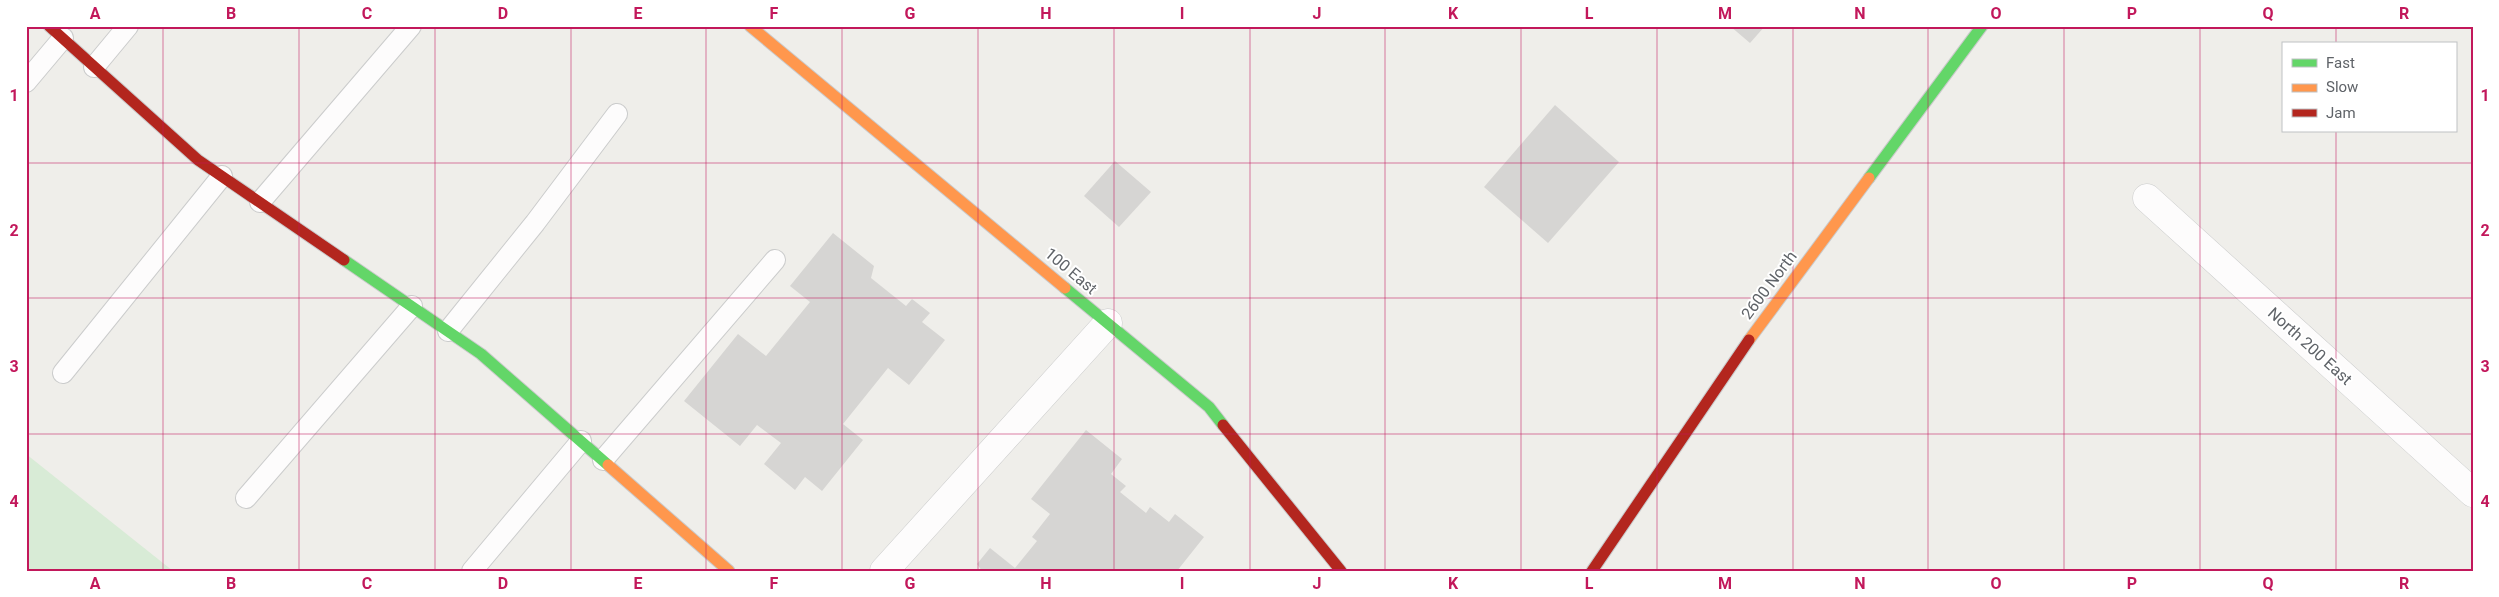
<svg xmlns="http://www.w3.org/2000/svg" width="2499" height="597" font-family="Roboto,sans-serif">
<rect width="100%" height="100%" fill="#efeeea"/>
<polygon fill="#d8ebd6" points="26,454 173,571 26,571"/>
<g fill="#d6d5d3">
<polygon points="1730,26 1765,26 1750,43"/>
<polygon points="1555,105 1619,162 1548,243 1484,187"/>
<polygon points="1115,161 1151,192 1119,227 1084,196"/>
<polygon points="833,233 874,266 871,278 906,306 912,299 930,313 922,322 945,340 909,385 888,368 843,424 863,440 822,491 805,477 795,490 764,464 781,443 757,425 740,446 684,401 738,334 766,356 810,302 790,286"/>
<polygon points="1086,430 1122,459 1111,474 1126,486 1120,492 1146,513 1150,507 1169,522 1175,514 1204,537 1177,571 982,571 977,564 990,548 1015,568 1037,541 1032,537 1050,514 1031,499"/>
</g>
<g fill="none" stroke-linecap="round" stroke-linejoin="round">
<defs>
<g id="lane">
<polyline points="94,67 128,26"/>
<polyline points="26,82 63,38"/>
<polyline points="260,202 411,26"/>
<polyline points="448,331 535,223 617,114"/>
<polyline points="63,373 222,176"/>
<polyline points="603,460 775,260"/>
<polyline points="246,498 412,306"/>
<polyline points="472,571 581,441"/>
</g>
<g id="street">
<polyline points="2147,198 2473,493"/>
<polyline points="884,571 1108,323"/>
</g>
<g id="fast">
<polyline points="1869,178 1982,26"/>
<polyline points="344,260 481,354 608,465"/>
<polyline points="1065,288 1209,407 1223,425"/>
</g>
<g id="slow">
<polyline points="750,26 1065,288"/>
<polyline points="1749,340 1869,178"/>
<polyline points="608,465 729,571"/>
</g>
<g id="jam">
<polyline points="49,26 198,160 344,260"/>
<polyline points="1223,425 1341,571"/>
<polyline points="1592,571 1749,340"/>
</g>
</defs>
<use href="#lane" stroke="#cbcccc" stroke-width="22"/>
<use href="#street" stroke="#cbcccc" stroke-width="29"/>
<use href="#fast" stroke="#cacacb" stroke-width="13"/>
<use href="#slow" stroke="#cacacb" stroke-width="13"/>
<use href="#jam" stroke="#cacacb" stroke-width="13"/>
<use href="#lane" stroke="#fdfcfc" stroke-width="20"/>
<use href="#street" stroke="#fdfcfc" stroke-width="28"/>
<use href="#fast" stroke="#63d668" stroke-width="11"/>
<use href="#slow" stroke="#ff974d" stroke-width="11"/>
<use href="#jam" stroke="#b3261e" stroke-width="11"/>
</g>
<path fill="none" stroke="#c2185b" stroke-width="1" stroke-opacity="0.55" d="M163,26V571M299,26V571M435,26V571M571,26V571M706,26V571M842,26V571M978,26V571M1114,26V571M1250,26V571M1385,26V571M1521,26V571M1657,26V571M1793,26V571M1928,26V571M2064,26V571M2200,26V571M2336,26V44M2336,131V571M26,163H2473M26,298H2473M26,434H2473"/>
<g text-anchor="middle" dominant-baseline="central" stroke-width="4" stroke-linejoin="round" paint-order="stroke">
<g font-size="16" fill="#5f6368" stroke="#fff">
<text transform="translate(1071 271) rotate(40)">100 East</text>
<text transform="translate(1769 285) rotate(-53)">2600 North</text>
<text transform="translate(2310 346) rotate(42)">North 200 East</text>
</g>
</g>
<rect width="2499" height="597" fill="none" stroke="#ffffff" stroke-width="55"/>
<rect x="2282" y="42" width="175" height="90" fill="#ffffff" stroke="#bfc1c3"/>
<rect x="2292" y="59" width="25" height="8" fill="#63d668" stroke="#bfc1c3"/>
<text x="2326" y="68" font-size="15" fill="#5f6368">Fast</text>
<rect x="2292" y="84" width="25" height="8" fill="#ff974d" stroke="#bfc1c3"/>
<text x="2326" y="92" font-size="15" fill="#5f6368">Slow</text>
<rect x="2292" y="109" width="25" height="8" fill="#b3261e" stroke="#bfc1c3"/>
<text x="2326" y="118" font-size="15" fill="#5f6368">Jam</text>
<rect x="28" y="28" width="2444" height="542" fill="none" stroke="#c2185b" stroke-width="2"/>
<g font-size="16" text-anchor="middle" font-weight="bold" fill="#c2185b">
<text x="95" y="19">A</text>
<text x="231" y="19">B</text>
<text x="367" y="19">C</text>
<text x="503" y="19">D</text>
<text x="638" y="19">E</text>
<text x="774" y="19">F</text>
<text x="910" y="19">G</text>
<text x="1046" y="19">H</text>
<text x="1182" y="19">I</text>
<text x="1317" y="19">J</text>
<text x="1453" y="19">K</text>
<text x="1589" y="19">L</text>
<text x="1725" y="19">M</text>
<text x="1860" y="19">N</text>
<text x="1996" y="19">O</text>
<text x="2132" y="19">P</text>
<text x="2268" y="19">Q</text>
<text x="2404" y="19">R</text>
<text x="14" y="101">1</text>
<text x="2485" y="101">1</text>
<text x="14" y="236">2</text>
<text x="2485" y="236">2</text>
<text x="14" y="372">3</text>
<text x="2485" y="372">3</text>
<text x="14" y="507">4</text>
<text x="2485" y="507">4</text>
<text x="95" y="589">A</text>
<text x="231" y="589">B</text>
<text x="367" y="589">C</text>
<text x="503" y="589">D</text>
<text x="638" y="589">E</text>
<text x="774" y="589">F</text>
<text x="910" y="589">G</text>
<text x="1046" y="589">H</text>
<text x="1182" y="589">I</text>
<text x="1317" y="589">J</text>
<text x="1453" y="589">K</text>
<text x="1589" y="589">L</text>
<text x="1725" y="589">M</text>
<text x="1860" y="589">N</text>
<text x="1996" y="589">O</text>
<text x="2132" y="589">P</text>
<text x="2268" y="589">Q</text>
<text x="2404" y="589">R</text>
</g>
</svg>
